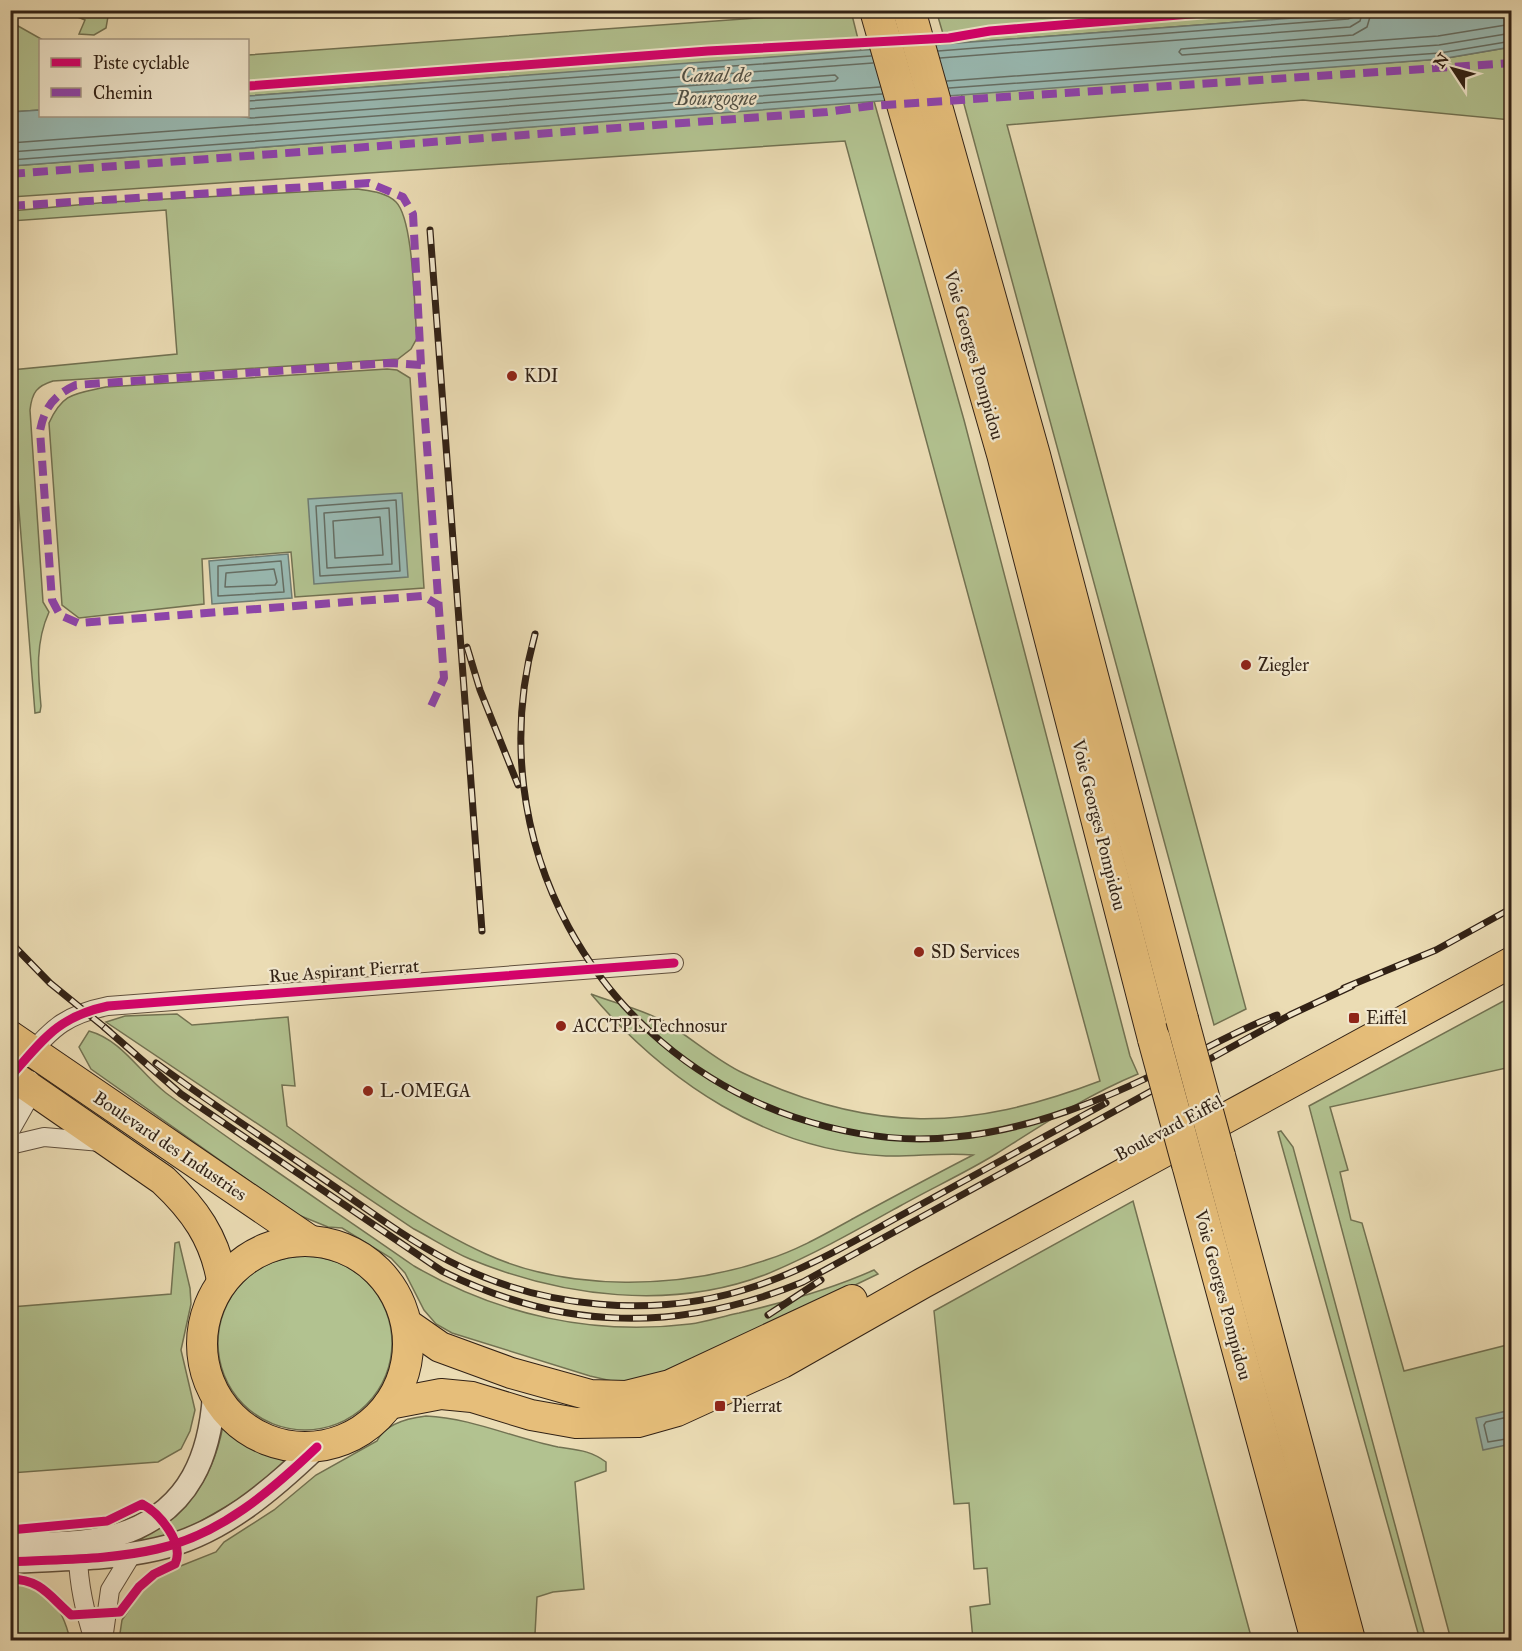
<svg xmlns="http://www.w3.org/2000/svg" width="1522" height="1651" font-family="'IM FELL Great Primer',serif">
<rect width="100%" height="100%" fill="#ebdcb4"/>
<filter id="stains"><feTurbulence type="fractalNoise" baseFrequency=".00333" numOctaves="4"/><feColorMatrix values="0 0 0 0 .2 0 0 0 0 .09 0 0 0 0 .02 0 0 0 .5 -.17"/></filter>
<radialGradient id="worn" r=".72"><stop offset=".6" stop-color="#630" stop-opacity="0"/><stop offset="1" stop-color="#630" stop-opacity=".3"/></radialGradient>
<g fill="#b2c290" stroke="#727252" stroke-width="1.5">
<polygon points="936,10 1387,11 946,44"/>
<polygon points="63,11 109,11 106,28 94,35 79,34 85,20"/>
<polygon points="810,11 851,11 861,51 248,96 248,55 811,14"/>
<polygon points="11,22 43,40 40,40 40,110 11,112"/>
<polygon points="1511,47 1511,120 1303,100 1007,125 1246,1009 1214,1025 961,93 1441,59"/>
<path d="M874,101L964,420L1130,1056L1138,1074C1087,1095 1042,1125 996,1154C965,1173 932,1188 900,1206C857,1230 813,1255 767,1274C672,1311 562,1297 470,1259C451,1251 433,1239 414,1229L106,1022L125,1016L177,1014L192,1025L288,1017L295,1086L282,1085L287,1126C350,1171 415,1222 486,1254C569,1292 681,1289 766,1260C798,1250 827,1233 856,1217C895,1196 934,1175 973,1155C944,1152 915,1157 886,1156C768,1151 665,1081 591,994C614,1003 642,1009 663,1021C691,1037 714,1059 743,1073C871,1134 969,1131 1100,1081L845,141L11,197V166Z"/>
<path d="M357,189C370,191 386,192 396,202C414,220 414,310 417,338L411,349L398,359L53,381C37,386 32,392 30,410L43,602L49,612C35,643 38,673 41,706L40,712L35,713L11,409V370L177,354L166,210L11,221V211L110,202Z"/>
<path d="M387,369L397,370L410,378L424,588L295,597L291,552L202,559L204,604L79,618L62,605L49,423C63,392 75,394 106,387Z"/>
<polygon points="1511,997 1511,1067 1330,1107 1348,1170 1340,1172 1351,1220 1362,1223 1404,1371 1511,1344 1511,1366 1509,1367 1512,1379 1511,1640 1451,1640 1309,1106"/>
<path d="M89,1031C122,1040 140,1073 166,1093C247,1153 331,1208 414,1266C498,1315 593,1336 690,1324C707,1322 723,1316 739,1313C786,1302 831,1289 874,1270L878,1274L693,1363L629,1385L590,1376L452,1333L436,1324L424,1310L405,1273L391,1258L342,1228L328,1227L296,1214L91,1069L79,1047Z"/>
<polygon points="1281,1131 1293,1147 1426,1640 1420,1640 1278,1132"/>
<polygon points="1133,1201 1252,1640 973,1640 970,1607 990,1604 987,1568 974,1569 969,1503 954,1504 934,1311"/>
<polygon points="179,1242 190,1288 191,1304 181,1350 195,1410 190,1431 181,1449 158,1462 11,1473 11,1307 171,1294 175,1243"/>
<circle cx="305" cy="1343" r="87"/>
<path d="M426,1416C472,1418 513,1438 558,1447C577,1450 590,1450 606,1462V1471L575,1482L584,1589L553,1592L537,1597L535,1634L529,1640H119L122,1620L146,1585L168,1571L216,1552L224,1542L274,1510L316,1475L377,1441C385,1424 409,1418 426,1416Z"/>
<path d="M223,1426L240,1440L265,1452L287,1458L258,1488L182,1532L129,1547C182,1513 210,1492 223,1426Z"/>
<path d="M10,1584C47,1584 63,1608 70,1640H11Z"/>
</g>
<g fill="#99bab3" stroke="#6f7d74" stroke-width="1.5">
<polygon points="1387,11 1511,11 1511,47 1441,59 11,166 11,112 40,110 40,116 248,116 248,96"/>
<polygon points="402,493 408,577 314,584 308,499"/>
<polygon points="288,554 292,598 212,604 209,561"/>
<polygon points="1511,1410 1511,1444 1483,1450 1476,1418"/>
</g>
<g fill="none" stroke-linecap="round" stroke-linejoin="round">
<g stroke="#656e64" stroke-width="1.5">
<polyline points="1372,10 1367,27 1353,35 1181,49 1179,52 1182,55 1438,36 1512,24"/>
<polyline points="938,51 1348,19 1354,17 1355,10"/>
<polyline points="940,58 1350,27 1360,21 1363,10"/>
<polyline points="947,81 1439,45 1512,33"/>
<polyline points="949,88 1440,53 1512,41"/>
<polyline points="248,101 871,56"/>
<polyline points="248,109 873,63"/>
<polyline points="10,143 724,90 835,81 838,78 835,75 251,118 238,116"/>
<polyline points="10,152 880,87"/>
<polyline points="10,160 882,94"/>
<polygon points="396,500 400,571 320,576 316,506"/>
<polygon points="389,508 392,564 327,568 324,513"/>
<polygon points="380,517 383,555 335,558 333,521"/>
<polygon points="281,561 284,592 218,596 218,566"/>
<polygon points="274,569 277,582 275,585 225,587 226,573"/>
<polyline points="1512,1416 1486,1422 1484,1425 1488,1442 1512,1438"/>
</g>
<defs>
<g id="minor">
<path d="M27,1058C52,1027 68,1014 108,1006L674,963"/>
<polyline points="10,1131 27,1101 30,1080"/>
<polyline points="10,1145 44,1137 101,1142"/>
<path d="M88,1553L78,1558C79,1587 85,1613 94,1640"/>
<polyline points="103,1640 110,1590 132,1554"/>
</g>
<g id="tertiary">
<path d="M10,1545C49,1543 93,1545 129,1531C190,1507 210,1455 214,1395"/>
<path d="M10,1562C59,1559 110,1560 157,1549C220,1535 271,1491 317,1447"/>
</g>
<g id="primary">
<polyline points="10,1036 309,1240"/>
<path d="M10,1074L163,1180C194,1209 215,1238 222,1281"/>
<circle cx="305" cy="1344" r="103"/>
<polyline points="407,1324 440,1347 511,1373 590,1395 626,1396 670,1385 852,1300"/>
<polyline points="389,1404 441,1394 472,1397 531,1415 576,1423 638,1422 677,1411 782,1363 923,1283 1512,962"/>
</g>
<g id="trunk">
<polyline points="876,10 1003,454 1154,1039"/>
<polyline points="909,10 1034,455 1182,1019"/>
<polyline points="1219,1156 1349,1640"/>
<polyline points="1188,1164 1317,1640"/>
</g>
</defs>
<use href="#minor" stroke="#60503d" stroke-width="20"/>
<use href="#tertiary" stroke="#60503d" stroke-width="25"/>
<use href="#primary" stroke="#312115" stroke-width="32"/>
<use href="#trunk" stroke="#312115" stroke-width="34"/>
<use href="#minor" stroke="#f2e8ce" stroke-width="18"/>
<use href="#tertiary" stroke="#f2e8ce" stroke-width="22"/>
<use href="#primary" stroke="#e6be7a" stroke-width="30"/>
<use href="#trunk" stroke="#e6be7a" stroke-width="32"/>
<defs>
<g id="rail">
<polyline points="430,230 482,931"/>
<path d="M535,634C479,839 594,1049 794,1117C845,1134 901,1143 955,1137C1030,1130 1104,1100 1171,1066C1207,1048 1240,1029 1277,1015"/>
<polyline points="467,647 480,690 518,785"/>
<polyline points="10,942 50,983 109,1031"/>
<polyline points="1344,988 1436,950 1512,908"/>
<path d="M104,1027L181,1094L442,1271C562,1331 679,1333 803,1282L1290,1015L1352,986"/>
<path d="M156,1063C209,1102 265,1139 319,1176C362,1205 403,1237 449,1261C541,1309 657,1320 756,1286C810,1268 859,1238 909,1211C975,1175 1040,1139 1106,1103"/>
<polyline points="768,1315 821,1280"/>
</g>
</defs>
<use href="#rail" stroke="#312115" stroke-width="7"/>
<use href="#rail" stroke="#f2e8ce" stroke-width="4.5" stroke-dasharray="14" stroke-linecap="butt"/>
<defs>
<g id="trunk-bridge">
<polyline points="1182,1019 1219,1156"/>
<polyline points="1154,1039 1188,1164"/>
</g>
</defs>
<use href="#trunk-bridge" stroke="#312115" stroke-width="34" stroke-linecap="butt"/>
<use href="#trunk-bridge" stroke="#e6be7a" stroke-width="32"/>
<g stroke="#8e44ad" stroke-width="8" stroke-dasharray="15 8" stroke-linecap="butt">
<polyline points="10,174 827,112 870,106 1512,63"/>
<polyline points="10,206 369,183 403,197 413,214 421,365 444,678 428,713"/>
<path d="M421,365L389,363L76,385C54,395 44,408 40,431L52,600L60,615L78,623L423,596L440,606"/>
</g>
<defs>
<g id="cycleway">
<polyline points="248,86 708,51 949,38 990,31 1238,10"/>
<path d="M10,1077C43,1040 57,1017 108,1006L674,963"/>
<path d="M10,1530L107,1521L142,1504C159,1513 185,1543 175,1564L154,1574L139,1587L120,1612L71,1615C50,1597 41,1579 10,1579"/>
<path d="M10,1562C59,1559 110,1560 157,1549C220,1535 271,1491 317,1447"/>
</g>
</defs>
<use href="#cycleway" stroke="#f2e8ce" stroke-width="13"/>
<use href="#cycleway" stroke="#d6006c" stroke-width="9"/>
</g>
<g fill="#8f2418" stroke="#f2e8ce" stroke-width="2">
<circle cx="512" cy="376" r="6"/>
<circle cx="1246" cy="665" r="6"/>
<circle cx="919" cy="952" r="6"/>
<rect x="1348" y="1012" width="12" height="12" rx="3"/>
<circle cx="561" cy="1026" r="6"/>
<circle cx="368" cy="1091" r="6"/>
<rect x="714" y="1400" width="12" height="12" rx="3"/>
</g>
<g text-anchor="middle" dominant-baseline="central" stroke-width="4.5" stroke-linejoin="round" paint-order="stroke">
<g font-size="18" fill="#312115" stroke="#f2e8ce">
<text transform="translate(974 355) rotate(74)">Voie Georges Pompidou</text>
<text transform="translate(1099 825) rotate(76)">Voie Georges Pompidou</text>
<text transform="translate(344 971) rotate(-4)">Rue Aspirant Pierrat</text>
<text transform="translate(1169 1128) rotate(-28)">Boulevard Eiffel</text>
<text transform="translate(170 1146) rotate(34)">Boulevard des Industries</text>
<text transform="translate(1223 1295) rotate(75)">Voie Georges Pompidou</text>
</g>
<g font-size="18" fill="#312115" stroke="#f2e8ce" text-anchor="start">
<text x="524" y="376">KDI</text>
<text x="1258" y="665">Ziegler</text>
<text x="931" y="952">SD Services</text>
<text x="1366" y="1018">Eiffel</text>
<text x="573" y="1026">ACCTPL Technosur</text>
<text x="380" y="1091">L-OMEGA</text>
<text x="732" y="1406">Pierrat</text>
</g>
<g font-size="20" font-style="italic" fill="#504f44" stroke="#f2e8ce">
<text x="716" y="75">Canal de<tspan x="716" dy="23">Bourgogne</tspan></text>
</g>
</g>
<rect width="1522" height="1651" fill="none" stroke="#ebdcb4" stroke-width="36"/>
<rect x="12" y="12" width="1498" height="1627" fill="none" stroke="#312115" stroke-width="3"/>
<rect x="18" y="18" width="1486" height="1615" fill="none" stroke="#312115" stroke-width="1.5"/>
<rect x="39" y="39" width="210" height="78" fill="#f2e8ce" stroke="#a59884" stroke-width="1.5"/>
<rect x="51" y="58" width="30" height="9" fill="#d6006c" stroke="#a59884" stroke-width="1.5"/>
<text x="93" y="69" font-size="18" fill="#312115">Piste cyclable</text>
<rect x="51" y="88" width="30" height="9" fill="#8e44ad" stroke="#a59884" stroke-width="1.5"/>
<text x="93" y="99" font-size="18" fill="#312115">Chemin</text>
<g transform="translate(1453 69) rotate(306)" stroke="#f2e8ce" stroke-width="4.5" paint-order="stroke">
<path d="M0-4.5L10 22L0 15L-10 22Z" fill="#312115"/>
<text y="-9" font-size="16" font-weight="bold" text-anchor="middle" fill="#312115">N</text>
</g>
<rect width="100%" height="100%" filter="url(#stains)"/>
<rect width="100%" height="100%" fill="url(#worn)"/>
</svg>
